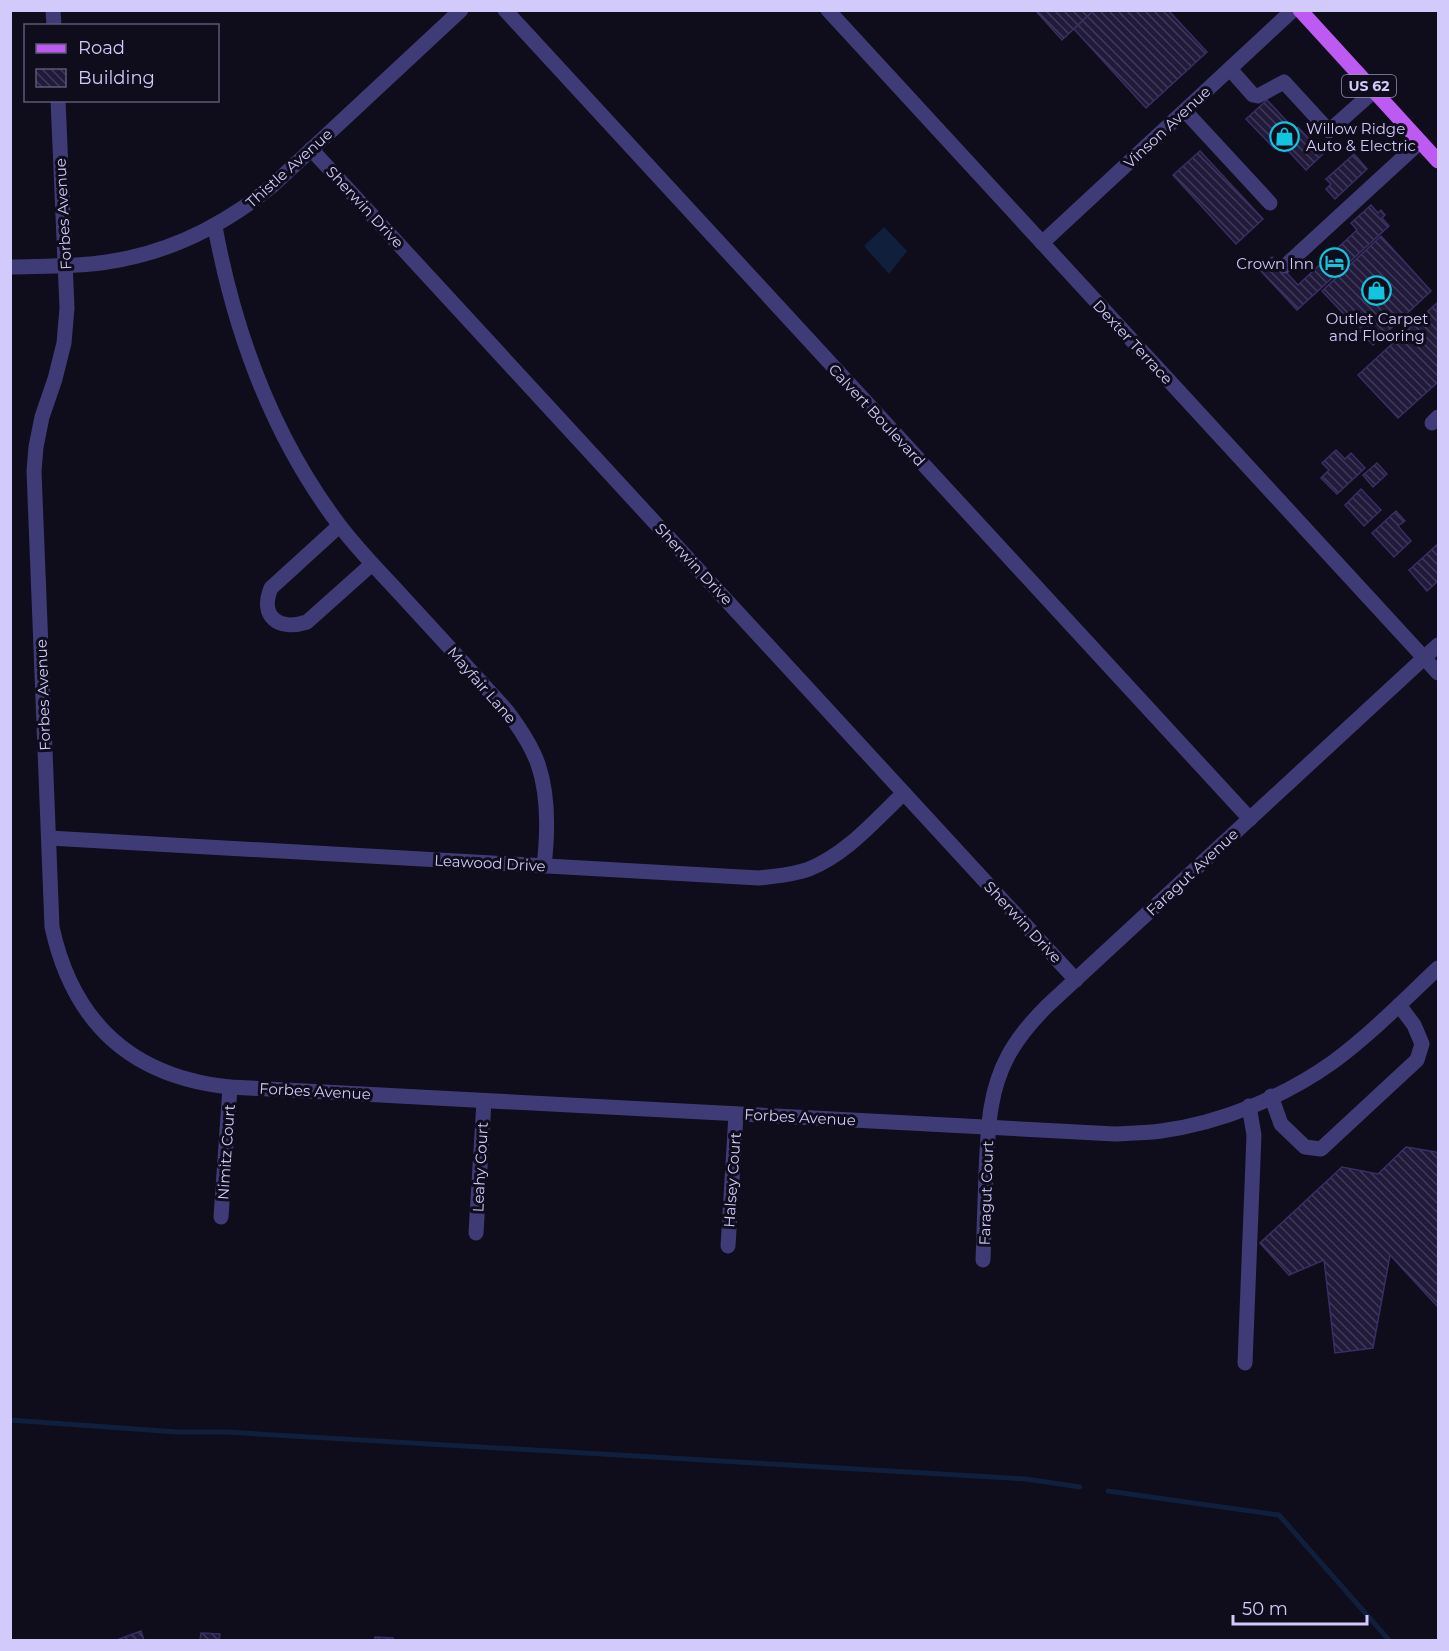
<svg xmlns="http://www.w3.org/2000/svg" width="1449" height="1651" font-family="Montserrat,sans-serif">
<defs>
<pattern id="building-back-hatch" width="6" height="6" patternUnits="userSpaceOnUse" patternTransform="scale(1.5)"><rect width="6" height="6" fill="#211a3a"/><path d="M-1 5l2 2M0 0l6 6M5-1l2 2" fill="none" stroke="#403a57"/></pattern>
</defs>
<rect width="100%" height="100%" fill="#0f0c1b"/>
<polygon fill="#0f1f3c" points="884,227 907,251 889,274 864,246"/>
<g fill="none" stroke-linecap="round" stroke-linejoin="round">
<g stroke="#0f1f3c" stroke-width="5">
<polyline points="10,1420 177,1432 226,1432 1026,1479 1080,1487"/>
<polyline points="1108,1491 1279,1515 1389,1640"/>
</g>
</g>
<g fill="url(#building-back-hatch)" stroke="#3a2e64" stroke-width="1.5">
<polygon points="1035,10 1094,10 1062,40"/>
<polygon points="1094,10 1168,10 1207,52 1146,108 1074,29"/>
<polygon points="1267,100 1295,130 1298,127 1323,154 1306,170 1281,143 1275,149 1246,119"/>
<polygon points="1200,151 1263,219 1236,244 1173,175"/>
<polygon points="1354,154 1367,169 1335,199 1326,189 1331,184 1326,179"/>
<polygon points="1371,205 1378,213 1381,210 1385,215 1382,218 1389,226 1297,310 1259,269 1272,257 1298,285 1357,230 1351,223"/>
<polygon points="1381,236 1431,291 1373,345 1322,291"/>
<polygon points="1437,303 1438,382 1398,418 1358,375"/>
<polygon points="1336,450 1345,459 1351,453 1365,468 1337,494 1321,478 1329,470 1322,463"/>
<polygon points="1377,463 1387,474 1373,487 1363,475"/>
<polygon points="1361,489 1381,510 1364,526 1345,505"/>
<polygon points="1396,511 1405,521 1398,526 1411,541 1394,557 1372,533"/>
<polygon points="1438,544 1438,581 1427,591 1409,570"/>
<polygon points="1406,1147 1436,1152 1438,1155 1438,1307 1390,1255 1373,1348 1335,1353 1324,1260 1289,1275 1260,1243 1342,1167 1378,1174"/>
<polygon points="141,1631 144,1640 120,1640 119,1639"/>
<polygon points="201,1633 220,1634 219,1640 200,1640"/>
<polygon points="375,1637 393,1638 393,1640 375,1640"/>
</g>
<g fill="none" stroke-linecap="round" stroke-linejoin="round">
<g stroke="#3f3b76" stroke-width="15">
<polyline points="53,10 54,26"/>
<polyline points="505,10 1250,819"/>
<polyline points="828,10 1438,673"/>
<polyline points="1230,69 1253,95 1258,96 1284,82 1329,131 1374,91"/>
<path d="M58,100L67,308L64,343L55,379L42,417L36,447L34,471L52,927C73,1023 132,1077 230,1087L1115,1134C1131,1133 1146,1133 1161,1131C1221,1123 1284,1097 1333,1062C1371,1034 1404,1000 1438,968"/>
<polyline points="1185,111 1270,203"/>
<polyline points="311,149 1076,980"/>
<path d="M215,227C235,334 273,438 340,526C359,551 382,574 403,597C438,635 473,673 507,711C519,727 531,744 538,764C549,796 548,832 544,866"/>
<polyline points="1042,243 1293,10"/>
<polyline points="1285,266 1420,142"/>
<path d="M10,267C42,266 76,267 107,262C170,253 223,226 272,186L461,10"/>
<polyline points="1432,423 1438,417"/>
<path d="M339,526L271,588C259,617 279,631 307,622L372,564"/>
<path d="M49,838L759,878C775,876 793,875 809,869C847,854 875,820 904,793"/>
<polyline points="1271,1096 1281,1124 1305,1147 1321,1149 1417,1060 1422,1044 1414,1025 1399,1005"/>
<polyline points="221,1217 230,1087"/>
<polyline points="476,1233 484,1101"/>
<polyline points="728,1246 736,1114"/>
<path d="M983,1260C984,1231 985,1202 986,1173C988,1132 988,1093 1008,1056C1018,1037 1032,1021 1047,1006L1438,645"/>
<polyline points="1245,1363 1254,1135 1249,1106"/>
</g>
<polyline stroke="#bd5af1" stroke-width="15" points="1300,10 1438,161"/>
</g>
<defs>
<symbol id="shop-ring" viewBox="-11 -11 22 22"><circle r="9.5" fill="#0f0c1b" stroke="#12c5df" stroke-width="1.5"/><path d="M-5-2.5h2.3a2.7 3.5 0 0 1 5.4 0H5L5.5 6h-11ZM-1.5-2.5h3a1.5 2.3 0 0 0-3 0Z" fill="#12c5df"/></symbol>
<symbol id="hotel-ring" viewBox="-11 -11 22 22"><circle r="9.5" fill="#0f0c1b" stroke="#12c5df" stroke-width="1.5"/><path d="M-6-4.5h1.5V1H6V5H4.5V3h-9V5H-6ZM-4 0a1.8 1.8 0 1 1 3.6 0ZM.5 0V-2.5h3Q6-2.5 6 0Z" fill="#12c5df"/></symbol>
</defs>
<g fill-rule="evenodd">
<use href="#shop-ring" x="1268" y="120" width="33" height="33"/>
<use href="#hotel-ring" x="1318" y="246" width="33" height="33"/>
<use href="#shop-ring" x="1360" y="274" width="33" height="33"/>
</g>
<g text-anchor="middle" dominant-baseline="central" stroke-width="6" stroke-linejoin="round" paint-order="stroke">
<rect fill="#0f0c1b" stroke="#9791b8" stroke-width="1.5" x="1342" y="75" width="54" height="22" rx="4.5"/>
<g font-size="14" font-weight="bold" fill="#d1cafb">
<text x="1369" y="86">US 62</text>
</g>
<g font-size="15" fill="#d1cafb" stroke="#0f0c1b">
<text transform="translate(1167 127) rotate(-43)">Vinson Avenue</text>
<text transform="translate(289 168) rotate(-42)">Thistle Avenue</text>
<text transform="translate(365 207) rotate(47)">Sherwin Drive</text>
<text transform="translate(63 214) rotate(-93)">Forbes Avenue</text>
<text transform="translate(1133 342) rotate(47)">Dexter Terrace</text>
<text transform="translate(877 415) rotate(47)">Calvert Boulevard</text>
<text transform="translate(694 564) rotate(47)">Sherwin Drive</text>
<text transform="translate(482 685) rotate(49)">Mayfair Lane</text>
<text transform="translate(43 695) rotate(-92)">Forbes Avenue</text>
<text transform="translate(490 863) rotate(3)">Leawood Drive</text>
<text transform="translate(1192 872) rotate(-43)">Faragut Avenue</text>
<text transform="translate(1023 922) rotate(47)">Sherwin Drive</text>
<text transform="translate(315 1091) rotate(3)">Forbes Avenue</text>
<text transform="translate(800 1117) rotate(3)">Forbes Avenue</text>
<text transform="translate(226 1152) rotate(-86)">Nimitz Court</text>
<text transform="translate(480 1167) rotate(-87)">Leahy Court</text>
<text transform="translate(732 1180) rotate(-86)">Halsey Court</text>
<text transform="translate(986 1193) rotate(-88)">Faragut Court</text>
</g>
<g font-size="15" fill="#d1cafb" stroke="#0f0c1b" text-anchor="start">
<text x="1306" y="128">Willow Ridge<tspan x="1306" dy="17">Auto &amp; Electric</tspan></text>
<text x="1314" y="263" text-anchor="end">Crown Inn</text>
<text x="1377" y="318" text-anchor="middle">Outlet Carpet<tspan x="1377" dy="17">and Flooring</tspan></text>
</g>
</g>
<rect width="1449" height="1651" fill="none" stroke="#d1cafb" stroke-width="24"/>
<rect x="24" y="24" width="195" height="78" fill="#0f0c1b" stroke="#5d5875" stroke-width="1.5"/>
<rect x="36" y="44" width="30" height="9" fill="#bd5af1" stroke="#5d5875" stroke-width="1.5"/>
<text x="78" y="54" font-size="18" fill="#d1cafb">Road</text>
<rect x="36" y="69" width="30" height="18" fill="url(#building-back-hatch)" stroke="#5d5875" stroke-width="1.5"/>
<text x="78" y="84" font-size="18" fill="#d1cafb">Building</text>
<path d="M1233 1615v9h134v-9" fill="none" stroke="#d1cafb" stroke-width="3"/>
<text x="1242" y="1615" font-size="18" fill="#d1cafb" stroke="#0f0c1b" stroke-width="4.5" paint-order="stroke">50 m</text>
</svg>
